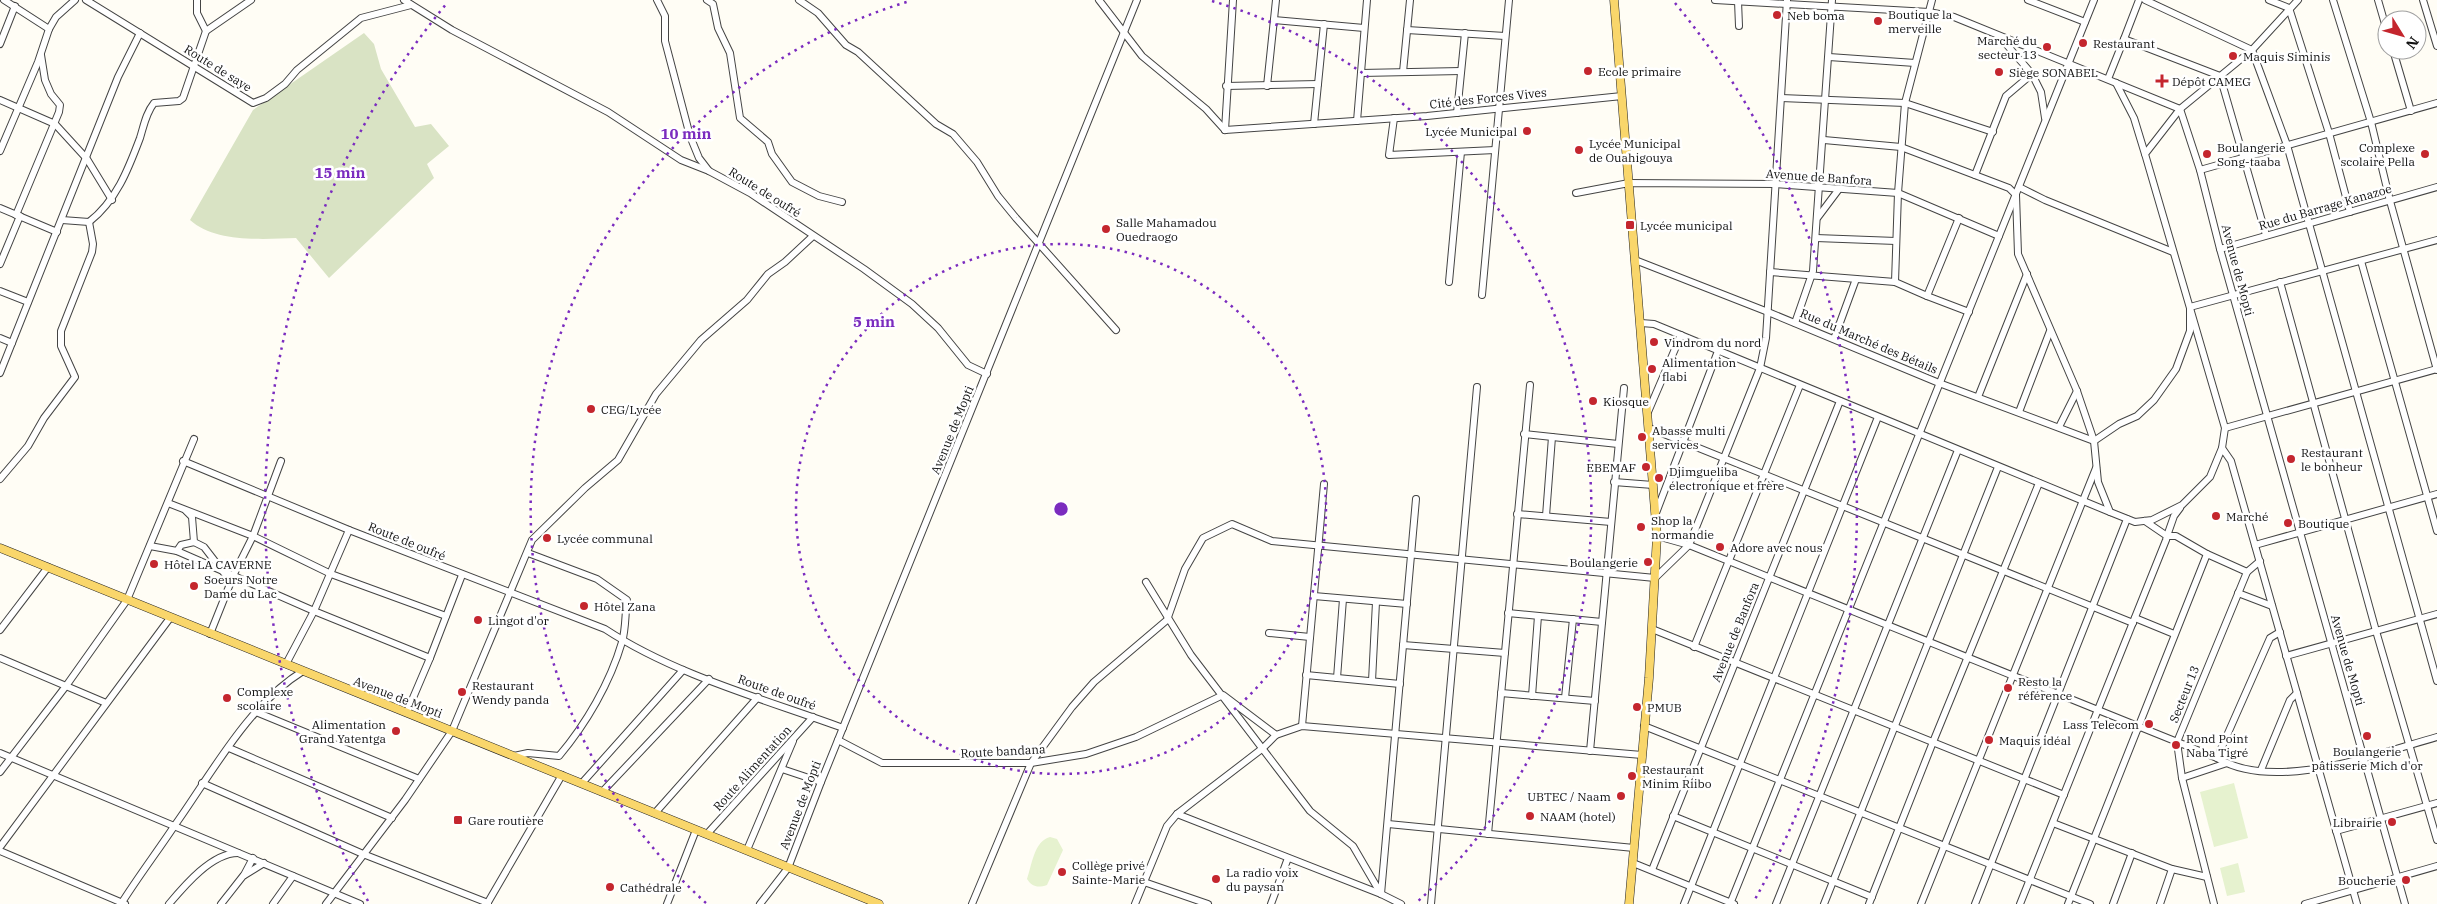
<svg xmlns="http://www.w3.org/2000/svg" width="2437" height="904" font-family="'IBM Plex Serif',serif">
<rect width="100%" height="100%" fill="#fffdf5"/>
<path fill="#d9e3c4" d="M364,33L374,44L381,69L415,127L431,124L449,146L427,164L434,178L329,278L296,238C264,239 215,243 190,220L253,110Z"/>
<g fill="#e6f2cf">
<polygon points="2234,783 2248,838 2214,847 2200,792"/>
<path d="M1050,837L1057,839L1063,850L1047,885C1038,888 1032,887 1027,879C1032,865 1034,841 1050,837Z"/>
<polygon points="2238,863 2245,892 2227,896 2220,868"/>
</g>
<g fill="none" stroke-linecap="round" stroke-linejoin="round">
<defs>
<g id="minor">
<polyline points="4,0 49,29"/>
<polyline points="86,0 253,103 266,98 285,84 297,70 361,18 411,5"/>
<polyline points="197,0 197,13 206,31"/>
<polyline points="404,0 452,30 608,112 681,160 709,171 750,193 864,269 912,304 938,328 968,365 987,374"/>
<polyline points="657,0 665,16 665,41 690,136 699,158 709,171"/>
<polyline points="707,0 713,4 718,28 730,53 740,118 768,142 772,154 792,182 819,196 842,202"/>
<polyline points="799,0 818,13 846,45 858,52 936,124 953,134 977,162 998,196 1016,218 1116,330"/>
<polyline points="1099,0 1142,56 1206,109 1225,130"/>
<polyline points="1715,0 1929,12 1954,17 2180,109 2200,170 2220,249 2405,904"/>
<polyline points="2028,0 2085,22"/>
<polyline points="2145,0 2252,50 2287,145 2437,681"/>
<polyline points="2269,0 2289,8 2329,133 2350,212"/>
<polyline points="2333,0 2371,122 2390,201 2437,370"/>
<polyline points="2378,0 2387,31"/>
<polyline points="2423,0 2437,46"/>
<polyline points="1738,1 1739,26"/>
<polyline points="1274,20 1364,28"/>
<polyline points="1407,30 1505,36"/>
<polyline points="2000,37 2032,74"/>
<polyline points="2124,39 2139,0"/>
<polyline points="0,44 15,6"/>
<polyline points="2393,50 2411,111"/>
<polyline points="1829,57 1915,63"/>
<polyline points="1403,72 1410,0"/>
<polyline points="1361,73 1461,71"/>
<polyline points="2108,79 2124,39 2220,76 2266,235"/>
<polyline points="2116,83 2134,118 2145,154"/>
<polyline points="1226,86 1318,84"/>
<polyline points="1267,86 1276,0"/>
<polyline points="1781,98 1905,103 1993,132"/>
<polyline points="0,100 55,124 87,159 112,200"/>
<polyline points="1457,113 1465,33"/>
<polyline points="1394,118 1389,155 1495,150"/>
<polyline points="1357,121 1367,0"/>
<polyline points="1314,124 1324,24"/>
<polyline points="1225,130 1427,116 1622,96"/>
<polyline points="1225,130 1233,0"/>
<polyline points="1824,140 1901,147 2009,188 2016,195 2018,254 2077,391 2094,441 2098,482 2110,512 2135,522 2152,520 2182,505 2210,477 2222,448 2231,461 2357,904"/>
<polyline points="0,151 38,62 49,29 56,17 75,0"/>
<polyline points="2200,170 2437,103"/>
<polyline points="1975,175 2006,96 2032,74 2041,92 2045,118"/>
<polyline points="2019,187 2045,200 2173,252"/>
<polyline points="1576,193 1629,183 1776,184 1898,193 1999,236"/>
<polyline points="0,208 57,232"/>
<polyline points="16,215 59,112 60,105 51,94 45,80 41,55"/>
<polyline points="1818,217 1839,189"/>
<polyline points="1959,218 1927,296 1969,312"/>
<path d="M62,220L89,222C116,201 128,170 140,138C144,125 146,113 154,103L179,101L183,98L206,31L251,0"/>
<polyline points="1816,238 1896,241"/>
<polyline points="2220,249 2437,187"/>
<polyline points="1635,260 1768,312 1939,383 2094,441 2119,424 2137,416 2154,400 2176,369 2190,331 2190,307 2437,240"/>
<polyline points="2361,261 2437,531"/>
<polyline points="0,264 20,216"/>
<polyline points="1770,272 1895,282 1927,296"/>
<polyline points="1449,282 1461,152"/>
<polyline points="1895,282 1898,193 1905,103 1932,0"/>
<polyline points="2280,282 2376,631 2437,840"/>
<polyline points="0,291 28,302"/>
<polyline points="1482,295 1509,0"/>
<polyline points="1641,323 1654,324 2110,512"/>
<polyline points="1795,323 1813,271 1832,0"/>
<polyline points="0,338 12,343"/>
<polyline points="1834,339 1856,279"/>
<polyline points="0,373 118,77 140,33"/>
<polyline points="1978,397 2027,274"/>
<polyline points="1648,412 1681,335"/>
<polyline points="2019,412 2050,331"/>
<polyline points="2059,427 2077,391"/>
<polyline points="1649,428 2133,623"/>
<polyline points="2225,428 2437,369"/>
<polyline points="1524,434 1618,444"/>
<polyline points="2222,448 2225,428 2145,154 2180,109 2252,50 2298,0"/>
<path d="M183,461L349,530L605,629C675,675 764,699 843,728"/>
<polyline points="0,479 28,446 44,418 75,377 61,346 61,331 92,252 93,244 89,222"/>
<polyline points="1614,482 1653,485"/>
<polyline points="168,503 253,536 331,574 446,616"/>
<polyline points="2180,508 2174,516 2167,536 2176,536 2207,554"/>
<polyline points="186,511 192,517 194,542 204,547 231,582"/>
<polyline points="1656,513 1718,351"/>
<polyline points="1517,514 1611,522"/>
<polyline points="1546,516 1552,437"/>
<path d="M1657,536L1689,545L2217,758C2275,793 2376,754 2437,737"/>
<polyline points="2255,545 2437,494"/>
<polyline points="150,546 177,551 314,611 430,658"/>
<polyline points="177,551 181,545 194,542"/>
<polyline points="1146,582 1191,655 1310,811 1353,846 1381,894 1416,499"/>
<polyline points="2238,593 2272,606"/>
<polyline points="1314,596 1407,604"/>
<polyline points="1508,613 1602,622"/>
<polyline points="2135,618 2174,634"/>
<polyline points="1652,629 2064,795"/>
<polyline points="0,630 48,567"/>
<polyline points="1269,633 1310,637"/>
<polyline points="210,634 234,574 253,536 281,461"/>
<polyline points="1403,645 1505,653"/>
<polyline points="1694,647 1800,385"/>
<polyline points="2286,656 2437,614"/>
<polyline points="0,658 106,703"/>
<polyline points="286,664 314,611 349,530"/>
<polyline points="1306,675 1400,684"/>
<polyline points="1337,678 1343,599"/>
<polyline points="1372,681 1376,602"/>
<polyline points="1501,693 1595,701"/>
<polyline points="1532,696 1538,616"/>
<polyline points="1565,698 1573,619"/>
<polyline points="256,712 419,779"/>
<polyline points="407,712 430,658 462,575"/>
<polyline points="1302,726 1324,484"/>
<polyline points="1644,726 2090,904"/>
<polyline points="838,740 882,763 1031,763 1086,754 1136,737 1223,695 1276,735 1302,726 1642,755"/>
<polyline points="229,748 392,818"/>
<polyline points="1590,751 1624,388"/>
<polyline points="0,753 360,904"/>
<path d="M514,756L528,753L559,756C586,724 610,683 622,642C626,629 625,613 627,600L597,579L528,553"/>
<polyline points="2217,758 2270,638 2280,632"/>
<polyline points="782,769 821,782"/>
<polyline points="2261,770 2290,700 2297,693"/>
<polyline points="0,772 66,686 127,600 194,439"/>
<polyline points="2182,778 2227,763"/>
<polyline points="202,783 363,854 488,903"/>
<polyline points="582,783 683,670"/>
<polyline points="602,792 709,679"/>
<polyline points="655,813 758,697"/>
<polyline points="1177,814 1381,894 1401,904"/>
<polyline points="1673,816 1872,897"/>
<polyline points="2053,823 2172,869 2207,877"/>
<polyline points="1388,824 1634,848"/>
<polyline points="2336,831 2437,803"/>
<polyline points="707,834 813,717"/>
<polyline points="1488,834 1530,385"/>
<polyline points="0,847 170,618"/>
<polyline points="747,850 793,741"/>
<polyline points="0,851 125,904"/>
<polyline points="1633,863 1734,904"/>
<polyline points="1652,870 1840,401"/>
<polyline points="244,875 253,858"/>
<polyline points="1144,882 1208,904"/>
<path d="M121,904C138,877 157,852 175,825C212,773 248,705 303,671"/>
<path d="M169,904C185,885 212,853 238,853"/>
<polyline points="221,904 243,876 264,863"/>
<polyline points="273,904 293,876"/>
<polyline points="326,904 405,800 452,731 532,540 585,488 618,460 656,394 701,340 747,300 768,274 785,262 813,236"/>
<polyline points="487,904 562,775"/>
<polyline points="667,904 696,830"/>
<polyline points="760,904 788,868 821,782 1137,0"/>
<polyline points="972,904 1031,763 1072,707 1094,682 1167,620 1185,569 1203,538 1232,524 1272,541 1655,578 1689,545 1760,368 1766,338 1787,0"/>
<polyline points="1135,904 1167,826 1177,814 1263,748 1276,735"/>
<polyline points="1271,904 1288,858"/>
<polyline points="1431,904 1477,387"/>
<polyline points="1684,904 1878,417"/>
<polyline points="1730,904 2094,0"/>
<polyline points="1776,904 1958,450"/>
<polyline points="1824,904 1998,467"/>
<polyline points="1869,904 1933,742 2039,483"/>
<polyline points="1921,904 2096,468"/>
<polyline points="1975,904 2127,519"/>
<polyline points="2020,904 2166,540 2167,536 2145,521"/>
<polyline points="2068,904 2207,554 2247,572"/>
<polyline points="2113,904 2132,853"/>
<polyline points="2160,904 2172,869"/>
<polyline points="2214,904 2182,778 2177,742 2247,572 2260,561"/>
<polyline points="2305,904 2437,866"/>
</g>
<g id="major">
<polyline points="1614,0 1657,536 1649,678 1629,904"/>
<polyline points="0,548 879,904"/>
</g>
</defs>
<use href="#minor" stroke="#444" stroke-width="8"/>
<use href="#major" stroke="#222" stroke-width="9"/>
<use href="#minor" stroke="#fff" stroke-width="6"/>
<use href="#major" stroke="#f9d66b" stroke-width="8"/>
</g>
<g fill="none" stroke="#7b2cbf" stroke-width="2.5" stroke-dasharray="2.5 5">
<circle cx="1061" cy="509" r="265"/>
<path d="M706 903A530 530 0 0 1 910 1M1212 1A530 530 0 0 1 1416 903"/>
<path d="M368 901A796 796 0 0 1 447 3M1675 3A796 796 0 0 1 1754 901"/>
</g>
<g fill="#c4262e" stroke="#fff" stroke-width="2">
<circle cx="1777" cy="15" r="5"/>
<circle cx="1878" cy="21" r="5"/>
<circle cx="2083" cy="43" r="5"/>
<circle cx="2047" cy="47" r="5"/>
<circle cx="2233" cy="56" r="5"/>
<circle cx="1588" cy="71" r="5"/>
<circle cx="1999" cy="72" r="5"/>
<path d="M2159.5 73.5h5v5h5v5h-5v5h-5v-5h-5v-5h5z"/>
<circle cx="1527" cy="131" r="5"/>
<circle cx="1579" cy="150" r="5"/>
<circle cx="2207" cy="154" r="5"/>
<circle cx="2425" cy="154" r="5"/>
<rect x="1625" y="220" width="10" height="10" rx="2.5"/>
<circle cx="1106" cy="229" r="5"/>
<circle cx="1654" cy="342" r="5"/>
<circle cx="1652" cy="369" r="5"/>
<circle cx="1593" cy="401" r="5"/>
<circle cx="591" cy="409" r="5"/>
<circle cx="1642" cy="437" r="5"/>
<circle cx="2291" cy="459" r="5"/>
<circle cx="1646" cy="467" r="5"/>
<circle cx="1659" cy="478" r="5"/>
<circle cx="2216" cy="516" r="5"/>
<circle cx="2288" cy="523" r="5"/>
<circle cx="1641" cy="527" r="5"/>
<circle cx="547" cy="538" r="5"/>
<circle cx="1720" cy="547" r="5"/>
<circle cx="1648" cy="562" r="5"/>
<circle cx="154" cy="564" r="5"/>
<circle cx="194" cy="586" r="5"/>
<circle cx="584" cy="606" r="5"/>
<circle cx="478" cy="620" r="5"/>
<circle cx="2008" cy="688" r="5"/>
<circle cx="462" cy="692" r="5"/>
<circle cx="227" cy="698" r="5"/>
<circle cx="1637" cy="707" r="5"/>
<circle cx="2149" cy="724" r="5"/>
<circle cx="396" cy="731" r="5"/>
<circle cx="2367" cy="736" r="5"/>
<circle cx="1989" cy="740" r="5"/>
<circle cx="2176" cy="745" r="5"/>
<circle cx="1632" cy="776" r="5"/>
<circle cx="1621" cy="796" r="5"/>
<circle cx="1530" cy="816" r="5"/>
<rect x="453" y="815" width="10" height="10" rx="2.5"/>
<circle cx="2392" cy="822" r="5"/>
<circle cx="1062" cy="872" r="5"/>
<circle cx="1216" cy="879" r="5"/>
<circle cx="2406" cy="880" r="5"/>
<circle cx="610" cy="887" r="5"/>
</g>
<g text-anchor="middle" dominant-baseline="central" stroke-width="5" stroke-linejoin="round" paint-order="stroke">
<g font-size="12" fill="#111" stroke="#fff" text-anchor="start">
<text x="1888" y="14">Boutique la<tspan x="1888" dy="14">merveille</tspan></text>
<text x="1787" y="15">Neb boma</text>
<text x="2037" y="40" text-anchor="end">Marché du<tspan x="2037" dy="14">secteur 13</tspan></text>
<text x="2093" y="43">Restaurant</text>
<text x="2243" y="56">Maquis Siminis</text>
<text x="1598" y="71">Ecole primaire</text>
<text x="2009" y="72">Siège SONABEL</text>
<text x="2172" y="81">Dépôt CAMEG</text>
<text x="1517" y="131" text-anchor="end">Lycée Municipal</text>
<text x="1589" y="143">Lycée Municipal<tspan x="1589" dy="14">de Ouahigouya</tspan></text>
<text x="2217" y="147">Boulangerie<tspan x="2217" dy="14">Song-taaba</tspan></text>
<text x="2415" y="147" text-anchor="end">Complexe<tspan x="2415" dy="14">scolaire Pella</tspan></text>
<text x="1116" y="222">Salle Mahamadou<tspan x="1116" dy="14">Ouedraogo</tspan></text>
<text x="1640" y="225">Lycée municipal</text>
<text x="1664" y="342">Vindrom du nord</text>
<text x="1662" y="362">Alimentation<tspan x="1662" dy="14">flabi</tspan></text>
<text x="1603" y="401">Kiosque</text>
<text x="601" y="409">CEG/Lycée</text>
<text x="1652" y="430">Abasse multi<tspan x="1652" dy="14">services</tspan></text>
<text x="2301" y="452">Restaurant<tspan x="2301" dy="14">le bonheur</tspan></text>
<text x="1636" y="467" text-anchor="end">EBEMAF</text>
<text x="1669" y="471">Djimgueliba<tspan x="1669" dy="14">électronique et frère</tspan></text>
<text x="2226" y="516">Marché</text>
<text x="1651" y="520">Shop la<tspan x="1651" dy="14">normandie</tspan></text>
<text x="2298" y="523">Boutique</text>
<text x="557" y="538">Lycée communal</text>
<text x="1730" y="547">Adore avec nous</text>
<text x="1638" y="562" text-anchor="end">Boulangerie</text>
<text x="164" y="564">Hôtel LA CAVERNE</text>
<text x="204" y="579">Soeurs Notre<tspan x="204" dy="14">Dame du Lac</tspan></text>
<text x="594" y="606">Hôtel Zana</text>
<text x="488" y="620">Lingot d'or</text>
<text x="2018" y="681">Resto la<tspan x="2018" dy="14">référence</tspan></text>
<text x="472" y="685">Restaurant<tspan x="472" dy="14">Wendy panda</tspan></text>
<text x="237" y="691">Complexe<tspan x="237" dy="14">scolaire</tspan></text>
<text x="1647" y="707">PMUB</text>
<text x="386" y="724" text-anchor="end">Alimentation<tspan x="386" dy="14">Grand Yatentga</tspan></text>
<text x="2139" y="724" text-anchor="end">Lass Telecom</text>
<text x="2186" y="738">Rond Point<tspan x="2186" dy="14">Naba Tigré</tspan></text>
<text x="1999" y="740">Maquis idéal</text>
<text x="2367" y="751" text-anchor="middle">Boulangerie<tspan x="2367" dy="14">pâtisserie Mich d'or</tspan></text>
<text x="1642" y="769">Restaurant<tspan x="1642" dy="14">Minim Riibo</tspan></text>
<text x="1611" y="796" text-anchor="end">UBTEC / Naam</text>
<text x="1540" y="816">NAAM (hotel)</text>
<text x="468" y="820">Gare routière</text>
<text x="2382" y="822" text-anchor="end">Librairie</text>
<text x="1072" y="865">Collège privé<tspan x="1072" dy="14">Sainte-Marie</tspan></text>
<text x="1226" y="872">La radio voix<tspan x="1226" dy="14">du paysan</tspan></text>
<text x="2396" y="880" text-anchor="end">Boucherie</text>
<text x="620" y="887">Cathédrale</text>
</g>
<g font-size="12" fill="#111" stroke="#fff">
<text transform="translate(218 68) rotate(32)">Route de saye</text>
<text transform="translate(1488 98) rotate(-6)">Cité des Forces Vives</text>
<text transform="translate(1819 177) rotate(4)">Avenue de Banfora</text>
<text transform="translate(765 192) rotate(32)">Route de oufré</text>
<text transform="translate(2325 207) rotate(-16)">Rue du Barrage Kanazoe</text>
<text transform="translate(2238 270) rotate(75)">Avenue de Mopti</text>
<text transform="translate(1869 341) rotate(23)">Rue du Marché des Bétails</text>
<text transform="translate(952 430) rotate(-68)">Avenue de Mopti</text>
<text transform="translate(407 541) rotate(22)">Route de oufré</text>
<text transform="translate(1735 632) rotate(-68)">Avenue de Banfora</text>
<text transform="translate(2348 660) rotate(74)">Avenue de Mopti</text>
<text transform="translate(777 692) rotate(20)">Route de oufré</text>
<text transform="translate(2184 694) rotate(-68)">Secteur 13</text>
<text transform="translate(398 697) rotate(21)">Avenue de Mopti</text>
<text transform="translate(1003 751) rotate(-3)">Route bandana</text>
<text transform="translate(752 768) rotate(-48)">Route Alimentation</text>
<text transform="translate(800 805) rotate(-69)">Avenue de Mopti</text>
</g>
</g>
<circle cx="1061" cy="509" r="8" fill="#7b2cbf" stroke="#fff" stroke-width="2.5"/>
<g font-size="15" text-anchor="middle" font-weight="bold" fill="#7b2cbf" stroke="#fff" stroke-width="5" stroke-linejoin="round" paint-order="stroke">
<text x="686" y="139">10 min</text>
<text x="340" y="178">15 min</text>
<text x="874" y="327">5 min</text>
</g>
<g transform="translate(2402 35) rotate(127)"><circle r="24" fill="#ffffff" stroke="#a0a0a0"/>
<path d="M0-4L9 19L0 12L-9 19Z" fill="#c4262e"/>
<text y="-8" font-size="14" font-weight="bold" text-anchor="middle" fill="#111111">N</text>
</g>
</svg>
